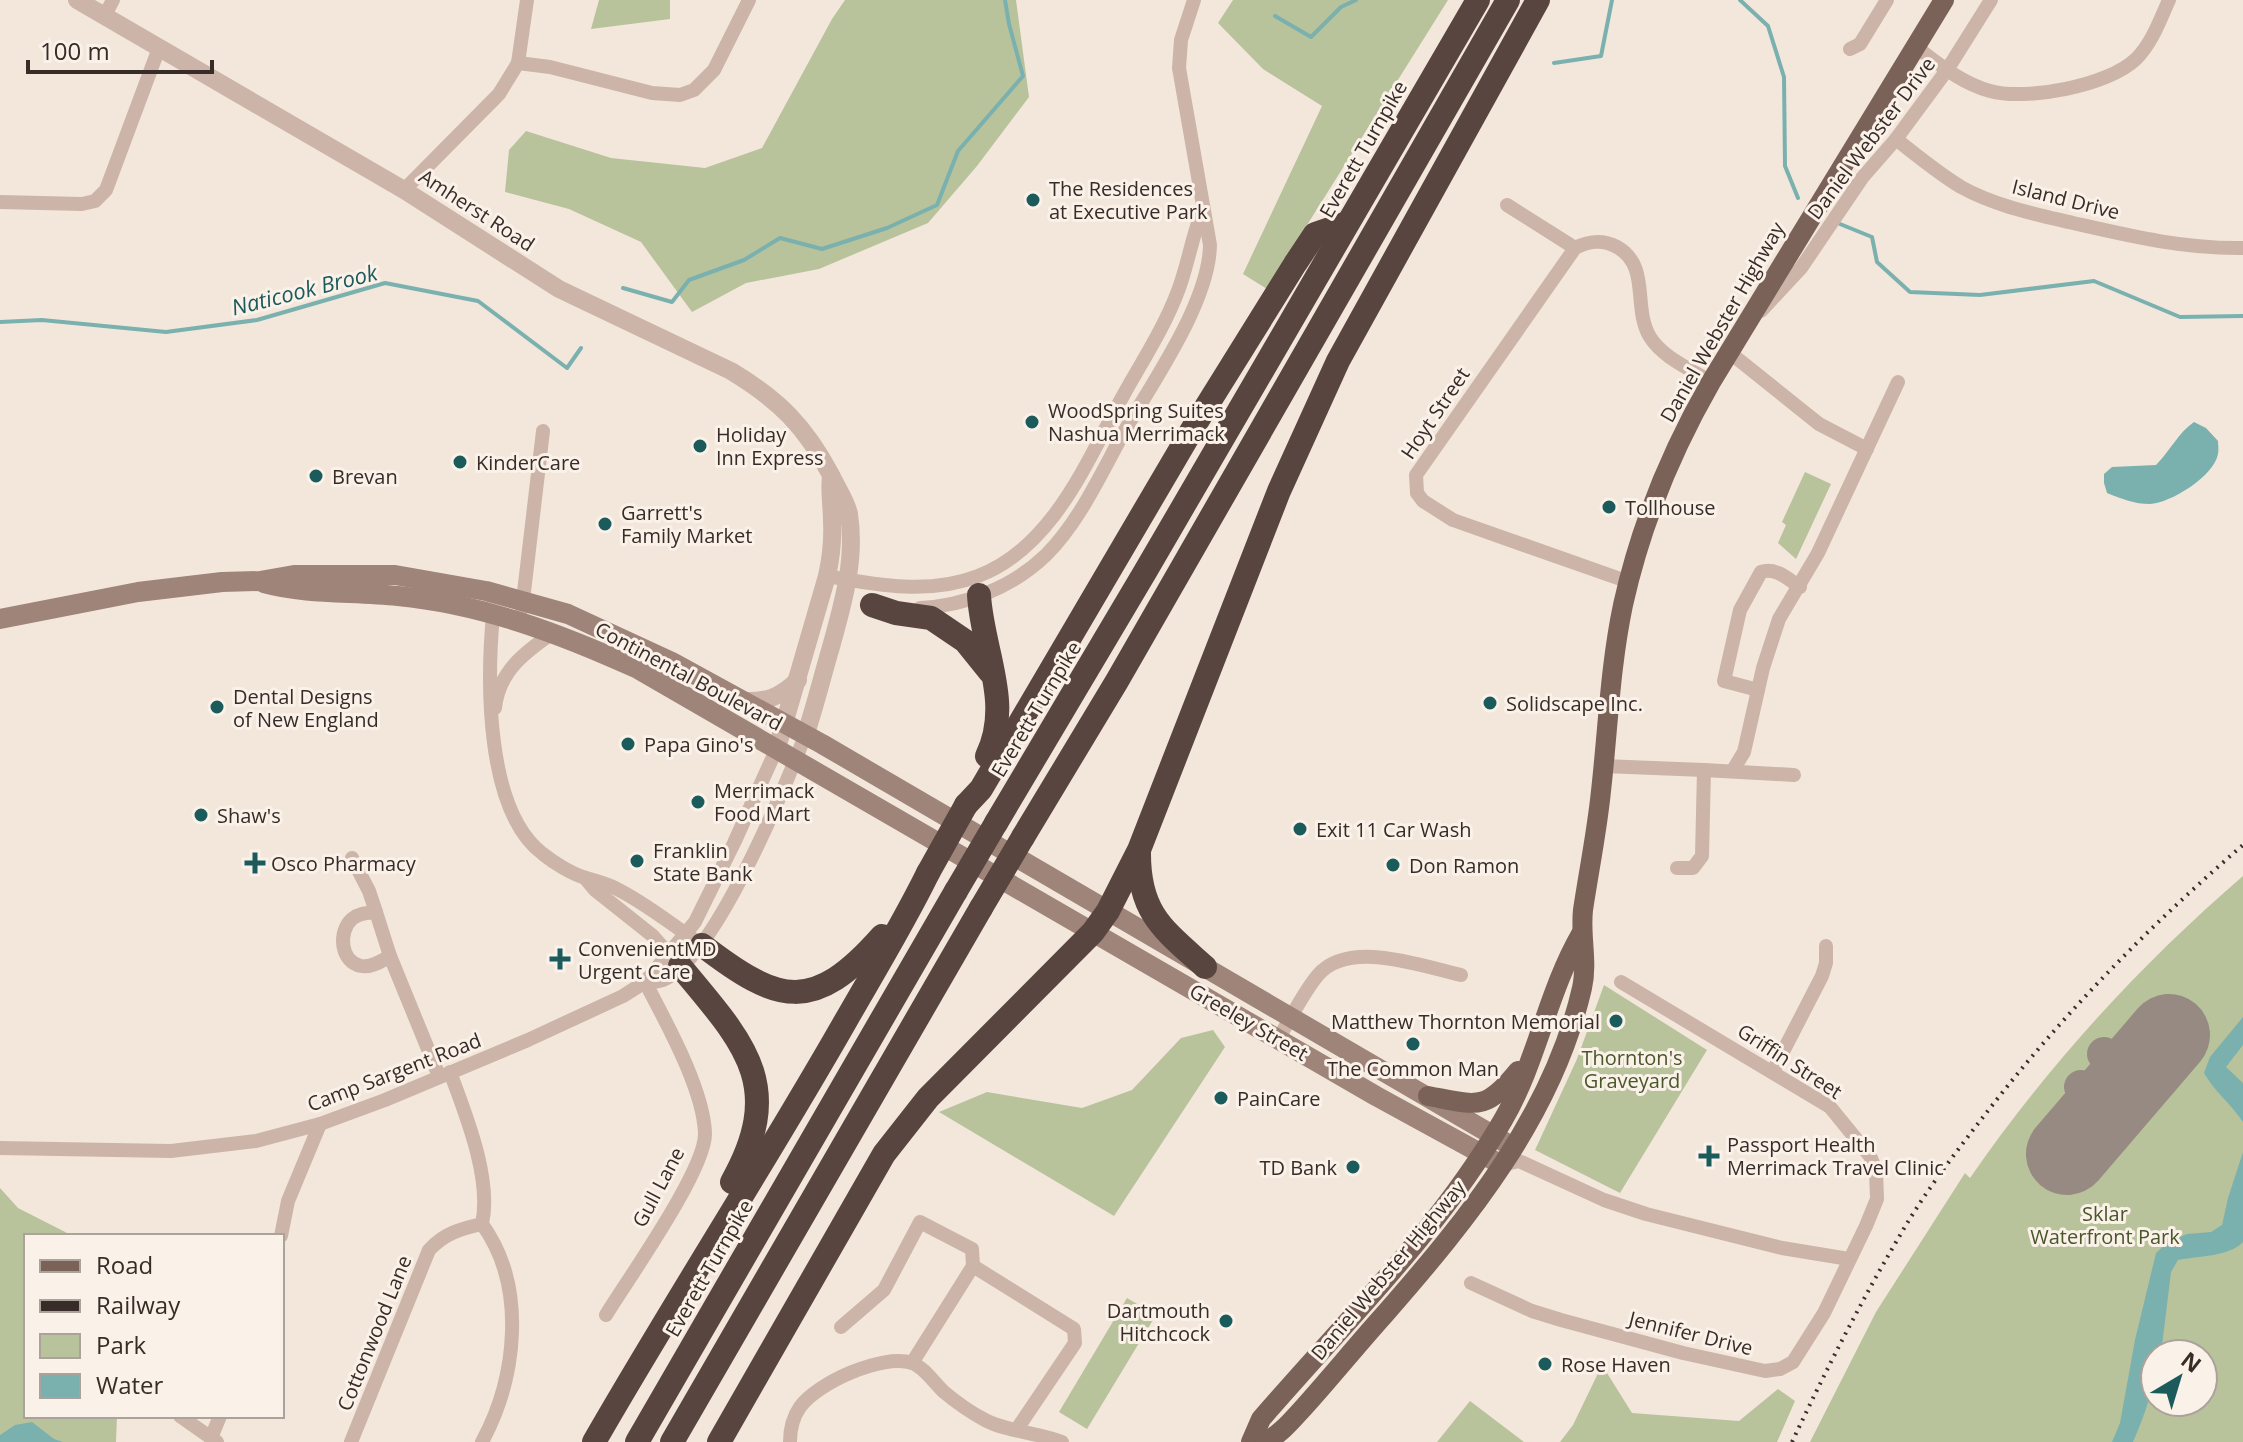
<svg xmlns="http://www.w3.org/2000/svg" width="2243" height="1442" font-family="'Open Sans',sans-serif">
<rect width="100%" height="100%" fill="#f3e7dc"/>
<g fill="#b8c39c" fill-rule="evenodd">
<polygon points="599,0 670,0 670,19 591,29"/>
<polygon points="845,0 1016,0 1029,97 977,166 928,223 819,269 746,283 692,312 641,242 569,209 505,192 509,150 526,131 611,158 705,168 762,148 832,19"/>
<polygon points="1233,0 1448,0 1267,289 1243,274 1322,106 1263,69 1218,23"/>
<polygon points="1805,472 1831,484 1796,559 1778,543 1786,525 1782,522"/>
<path d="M2243,876V1442H1810L1876,1312L1965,1173L1970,1178C2048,1065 2139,966 2243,876ZM2155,1354H2203V1402H2155Z"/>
<polygon points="1604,985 1707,1050 1620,1193 1535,1150 1577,1059"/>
<polygon points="1213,1030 1225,1047 1114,1216 939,1112 987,1092 1082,1108 1132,1090 1181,1038"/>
<polygon points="0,1188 18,1208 73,1236 26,1236 26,1416 117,1416 116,1442 0,1442"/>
<polygon points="1127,1298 1156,1315 1087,1429 1059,1412"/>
<polygon points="1602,1365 1632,1413 1739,1421 1778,1389 1795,1401 1777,1442 1560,1442 1573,1425"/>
<polygon points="1470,1401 1524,1442 1437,1442"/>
</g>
<g fill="#7ab1af">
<path d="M2194,422L2206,428L2218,441C2218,445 2219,449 2218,454C2214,476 2171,503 2150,504C2134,504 2122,499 2107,493L2104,483V474L2112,467L2156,465C2169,452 2179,432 2194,422Z"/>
<path d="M2243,1017V1045L2226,1067L2243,1083V1122C2231,1104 2214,1091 2204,1073L2210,1057Z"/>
<path d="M2243,1152V1242C2229,1257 2197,1256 2178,1260L2171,1272L2161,1354H2155C2155,1387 2146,1412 2133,1442H2112L2120,1423L2135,1340L2156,1253L2168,1242L2187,1234L2211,1232L2222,1225L2228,1198Z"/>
<polygon points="32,1422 54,1439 63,1442 0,1442 0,1435 15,1425"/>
</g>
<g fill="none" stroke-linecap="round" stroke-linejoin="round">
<g stroke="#7ab1af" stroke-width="4">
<polyline points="1740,0 1768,26 1784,77 1785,166 1798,198"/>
<polyline points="1275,16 1311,37 1341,7 1356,0"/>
<polyline points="1554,63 1601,56 1612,0"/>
<polyline points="1840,224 1872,237 1877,262 1910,292 1980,295 2094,281 2180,317 2243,316"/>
<polyline points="623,288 672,302 689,280 744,260 780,238 822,249 887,228 937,205 958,151 1023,76 1009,24 1005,0"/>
<polyline points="0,322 42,320 166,332 257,320 385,283 478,301 567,368 581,348"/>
</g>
<g stroke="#968a82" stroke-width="34">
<polyline points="2104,1054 2131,1079"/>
<polyline points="2081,1087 2106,1109"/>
</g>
<polyline stroke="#968a82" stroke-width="82" points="2067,1154 2169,1035"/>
<g stroke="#ccb5a8" stroke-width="14">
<polyline points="105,15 113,0"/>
<path d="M1916,47C1939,64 1961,83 1990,91C2026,101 2108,86 2136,59C2152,43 2160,20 2169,0"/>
<polyline points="1850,49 1860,44 1887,0"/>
<polyline points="518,63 550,67 652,93 680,95 694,90 714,70 749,0"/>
<path d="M1896,139C1917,156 1938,173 1961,187C1995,206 2035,214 2073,223C2130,236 2184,249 2243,248"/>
<polyline points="404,190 499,94 518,63 527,0"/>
<polyline points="0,202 82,204 95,201 106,190 159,48"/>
<polyline points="1507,205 1575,248"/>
<polyline points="1761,311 1801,268 1862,178 1896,139 1947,70 1991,0"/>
<polyline points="1729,352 1819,424 1867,449"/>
<path d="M827,576C877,585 929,595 978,576C1054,547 1087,460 1124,394C1143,360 1164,328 1178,291C1188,265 1192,236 1203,209"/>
<path d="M1629,582L1453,520L1423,501L1417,493L1416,475L1575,248C1589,241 1602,239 1617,247C1651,266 1632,307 1650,337C1663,358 1691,369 1711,382"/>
<path d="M920,608C965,606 1013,587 1046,555C1080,521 1101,473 1124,432C1153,381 1209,303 1210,245L1179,68L1181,40L1194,0"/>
<polyline points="522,609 543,431"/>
<path d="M493,615C487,680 485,811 543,854C554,863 572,874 586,878C596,881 605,883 615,888C642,901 667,921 692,938"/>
<path d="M1758,690L1724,681L1740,610L1761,572C1776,567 1788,579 1800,587"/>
<path d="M495,708C499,671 525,652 554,632"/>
<polyline points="1603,766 1704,770 1702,856 1693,868 1677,868"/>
<polyline points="1704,770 1794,775"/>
<polyline points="1733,770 1744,752 1763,668 1779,619 1818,553 1898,382"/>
<polyline points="352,858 369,891 376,912"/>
<polyline points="585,878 595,890 653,936 675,961"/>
<path d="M376,912L390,956C382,961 371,968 361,966C340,962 338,931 352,919C359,913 368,913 376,912Z"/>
<polyline points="390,956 439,1076"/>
<path d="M645,982C650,982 658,982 663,980C714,960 784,789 805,736"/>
<path d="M1278,1039C1291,1019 1302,994 1318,975C1349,939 1421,966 1461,975"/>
<polyline points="1773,1071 1822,976 1826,963 1826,946"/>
<path d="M450,1072C466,1115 492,1179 482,1224C527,1286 517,1377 482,1442"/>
<polyline points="0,1148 171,1151 256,1141 320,1124 385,1100 528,1040 623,996 645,982 695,922 734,843 777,748"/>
<polyline points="1502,1165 1519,1161 1604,1200 1646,1214 1782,1248 1849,1259"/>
<polyline points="281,1236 288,1201 320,1124"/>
<polyline points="973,1266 1074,1329 1075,1343 1017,1429"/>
<polyline points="1471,1283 1532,1311 1561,1320 1683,1353 1765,1371 1780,1369 1793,1362 1824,1313 1866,1226 1877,1199 1876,1170 1870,1156 1830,1107 1621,982"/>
<path d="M606,1315C628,1279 705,1171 705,1134C704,1090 666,1022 645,982"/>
<polyline points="841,1327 884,1290 920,1222 972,1249 973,1266 912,1363"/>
<polyline points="180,1416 217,1442"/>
<polyline points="211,1438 220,1416"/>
<path d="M351,1442L429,1250C445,1233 460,1229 482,1224"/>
<path d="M790,1442C790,1430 793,1417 800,1407C817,1383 883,1353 912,1363C924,1367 935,1384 944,1392C957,1403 970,1412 985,1420C1005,1431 1039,1433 1062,1442"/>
</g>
<g stroke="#ccb5a8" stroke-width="18">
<path d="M77,0L404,190L559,289L731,371C779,400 805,426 831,475C837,488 846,500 849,514C856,560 843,603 831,647C822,677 815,707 805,736"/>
<path d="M741,701C767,702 779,698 798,680"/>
<path d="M777,748L827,576C831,558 833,541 832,522C832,506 829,492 831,476"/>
</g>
<g stroke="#9f8479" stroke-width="20">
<path d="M264,583C308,595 352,591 398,596C482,604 561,634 638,669L1376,1096L1502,1165"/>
<polyline points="0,619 138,592 222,582 260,581 294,575 395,575 486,591 568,614 672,662 822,744 1513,1147"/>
</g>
<g stroke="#7a6259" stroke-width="20">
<path d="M1428,1096C1477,1105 1485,1112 1518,1071"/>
<path d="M1251,1442L1261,1419C1343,1324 1440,1229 1503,1120C1537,1062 1547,993 1581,934"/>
<path d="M1265,1442C1281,1434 1293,1419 1305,1406C1332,1376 1357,1345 1384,1315C1468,1219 1553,1115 1582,988C1588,962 1580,936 1583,910C1589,870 1597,831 1601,791C1608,729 1610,667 1623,605C1640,528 1672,450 1711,382L1944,0"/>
</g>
<g stroke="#59453f" stroke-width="24">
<path d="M979,595C982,650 1013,703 987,756"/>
<polyline points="872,605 896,613 931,618 965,641 990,672"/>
<polyline points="966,805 981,789 1196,423 1295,264 1315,234 1347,223"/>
<polyline points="996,823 1145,572 1478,0"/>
<polyline points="1023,837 1117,681 1508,0"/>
<path d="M1139,854C1139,914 1164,930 1205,967"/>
<path d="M702,945C779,1004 813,1014 882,936"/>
<path d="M680,966C743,1042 787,1084 732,1182"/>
<path d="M594,1442C675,1301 764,1164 845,1022C873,973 903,924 928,873"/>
<polyline points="637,1442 956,891"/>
<polyline points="672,1442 981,908"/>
<polyline points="719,1442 884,1154 928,1098 1093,932 1108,911 1139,850 1279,491 1338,361 1538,0"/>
</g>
<path stroke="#382c28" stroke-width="4" stroke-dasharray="2 6" stroke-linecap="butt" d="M1792,1442C1825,1372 1860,1303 1899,1237C1924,1193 1956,1152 1987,1112C2063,1014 2149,926 2243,845"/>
<g stroke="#59453f" stroke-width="24">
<polyline points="928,873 966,805"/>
<polyline points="956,891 996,823"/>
<polyline points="981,908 1023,837"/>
</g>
</g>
<g fill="#1c5b5b" stroke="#faf1e9" stroke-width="3">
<circle cx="1033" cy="200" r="8"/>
<circle cx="1032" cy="422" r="8"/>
<circle cx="700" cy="446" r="8"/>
<circle cx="460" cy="462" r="8"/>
<circle cx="316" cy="476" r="8"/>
<circle cx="1609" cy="507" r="8"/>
<circle cx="605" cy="524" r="8"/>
<circle cx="1490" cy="703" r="8"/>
<circle cx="217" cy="707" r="8"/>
<circle cx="628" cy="744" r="8"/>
<circle cx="698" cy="802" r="8"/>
<circle cx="201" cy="815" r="8"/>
<circle cx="1300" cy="829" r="8"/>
<circle cx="637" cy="861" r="8"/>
<path d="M251 851h8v8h8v8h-8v8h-8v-8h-8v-8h8z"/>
<circle cx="1393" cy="865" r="8"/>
<path d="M556 947h8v8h8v8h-8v8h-8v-8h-8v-8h8z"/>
<circle cx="1616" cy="1021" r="8"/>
<circle cx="1413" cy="1044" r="8"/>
<circle cx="1221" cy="1098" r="8"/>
<path d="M1705 1144h8v8h8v8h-8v8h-8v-8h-8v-8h8z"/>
<circle cx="1353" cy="1167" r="8"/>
<circle cx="1226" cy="1321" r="8"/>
<circle cx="1545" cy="1364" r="8"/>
</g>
<g text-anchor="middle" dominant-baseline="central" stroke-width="6" stroke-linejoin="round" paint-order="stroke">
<g font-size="20" fill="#382c28" stroke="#faf1e9">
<text transform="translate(1871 138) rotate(-53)">Daniel Webster Drive</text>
<text transform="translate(1363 149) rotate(-60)">Everett Turnpike</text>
<text transform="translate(2066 199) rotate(14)">Island Drive</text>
<text transform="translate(477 210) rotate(33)">Amherst Road</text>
<text transform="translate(1722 322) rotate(-60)">Daniel Webster Highway</text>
<text transform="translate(1435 413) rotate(-56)">Hoyt Street</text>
<text transform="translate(689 676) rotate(28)">Continental Boulevard</text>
<text transform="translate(1036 709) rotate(-59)">Everett Turnpike</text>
<text transform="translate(1249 1022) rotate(30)">Greeley Street</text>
<text transform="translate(1790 1061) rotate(33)">Griffin Street</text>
<text transform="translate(394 1072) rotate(-21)">Camp Sargent Road</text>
<text transform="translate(658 1187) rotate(-62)">Gull Lane</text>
<text transform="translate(709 1268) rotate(-60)">Everett Turnpike</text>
<text transform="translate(1388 1270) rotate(-50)">Daniel Webster Highway</text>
<text transform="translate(374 1333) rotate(-68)">Cottonwood Lane</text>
<text transform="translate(1691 1333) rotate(14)">Jennifer Drive</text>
</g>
<g font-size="20" fill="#382c28" stroke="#faf1e9" text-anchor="start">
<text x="1049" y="188">The Residences<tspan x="1049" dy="23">at Executive Park</tspan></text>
<text x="1048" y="410">WoodSpring Suites<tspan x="1048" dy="23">Nashua Merrimack</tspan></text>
<text x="716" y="434">Holiday<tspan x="716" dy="23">Inn Express</tspan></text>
<text x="476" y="462">KinderCare</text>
<text x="332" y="476">Brevan</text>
<text x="1625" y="507">Tollhouse</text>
<text x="621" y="512">Garrett's<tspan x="621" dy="23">Family Market</tspan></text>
<text x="233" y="696">Dental Designs<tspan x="233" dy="23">of New England</tspan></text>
<text x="1506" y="703">Solidscape Inc.</text>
<text x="644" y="744">Papa Gino's</text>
<text x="714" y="790">Merrimack<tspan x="714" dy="23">Food Mart</tspan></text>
<text x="217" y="815">Shaw's</text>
<text x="1316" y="829">Exit 11 Car Wash</text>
<text x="653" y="850">Franklin<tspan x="653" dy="23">State Bank</tspan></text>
<text x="271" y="863">Osco Pharmacy</text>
<text x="1409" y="865">Don Ramon</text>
<text x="578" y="948">ConvenientMD<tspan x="578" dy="23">Urgent Care</tspan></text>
<text x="1600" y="1021" text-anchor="end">Matthew Thornton Memorial</text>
<text x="1413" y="1068" text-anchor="middle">The Common Man</text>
<text x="1237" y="1098">PainCare</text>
<text x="1727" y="1144">Passport Health<tspan x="1727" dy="23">Merrimack Travel Clinic</tspan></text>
<text x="1337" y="1167" text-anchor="end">TD Bank</text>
<text x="1210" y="1310" text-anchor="end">Dartmouth<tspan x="1210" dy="23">Hitchcock</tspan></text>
<text x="1561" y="1364">Rose Haven</text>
</g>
<g font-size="20" fill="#4a572b" stroke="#faf1e9">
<text x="1632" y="1057">Thornton's<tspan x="1632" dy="23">Graveyard</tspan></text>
<text x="2105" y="1213">Sklar<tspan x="2105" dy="23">Waterfront Park</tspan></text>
</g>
<g font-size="22" font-style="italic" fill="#1c5b5b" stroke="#faf1e9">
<text transform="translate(304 289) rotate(-14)">Naticook Brook</text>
</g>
</g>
<rect x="24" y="1234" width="260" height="184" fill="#faf1e9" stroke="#aca29c" stroke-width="2"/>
<rect x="40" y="1260" width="40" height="12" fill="#7a6259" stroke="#aca29c" stroke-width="2"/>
<text x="96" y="1274" font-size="24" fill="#382c28">Road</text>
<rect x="40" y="1300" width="40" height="12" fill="#382c28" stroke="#aca29c" stroke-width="2"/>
<text x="96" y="1314" font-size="24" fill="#382c28">Railway</text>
<rect x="40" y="1334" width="40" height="24" fill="#b8c39c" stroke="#aca29c" stroke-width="2"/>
<text x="96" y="1354" font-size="24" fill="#382c28">Park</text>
<rect x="40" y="1374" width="40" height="24" fill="#7ab1af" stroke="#aca29c" stroke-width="2"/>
<text x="96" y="1394" font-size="24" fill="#382c28">Water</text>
<g transform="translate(2179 1378) rotate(38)"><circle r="38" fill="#faf1e9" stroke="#aca29c" stroke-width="2"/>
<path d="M0-6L14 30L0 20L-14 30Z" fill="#1c5b5b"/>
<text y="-12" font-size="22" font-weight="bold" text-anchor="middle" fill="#382c28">N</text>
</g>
<path d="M28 60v12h184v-12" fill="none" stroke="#382c28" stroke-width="4"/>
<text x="40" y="60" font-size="24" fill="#382c28" stroke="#faf1e9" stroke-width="6" paint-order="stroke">100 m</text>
</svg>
